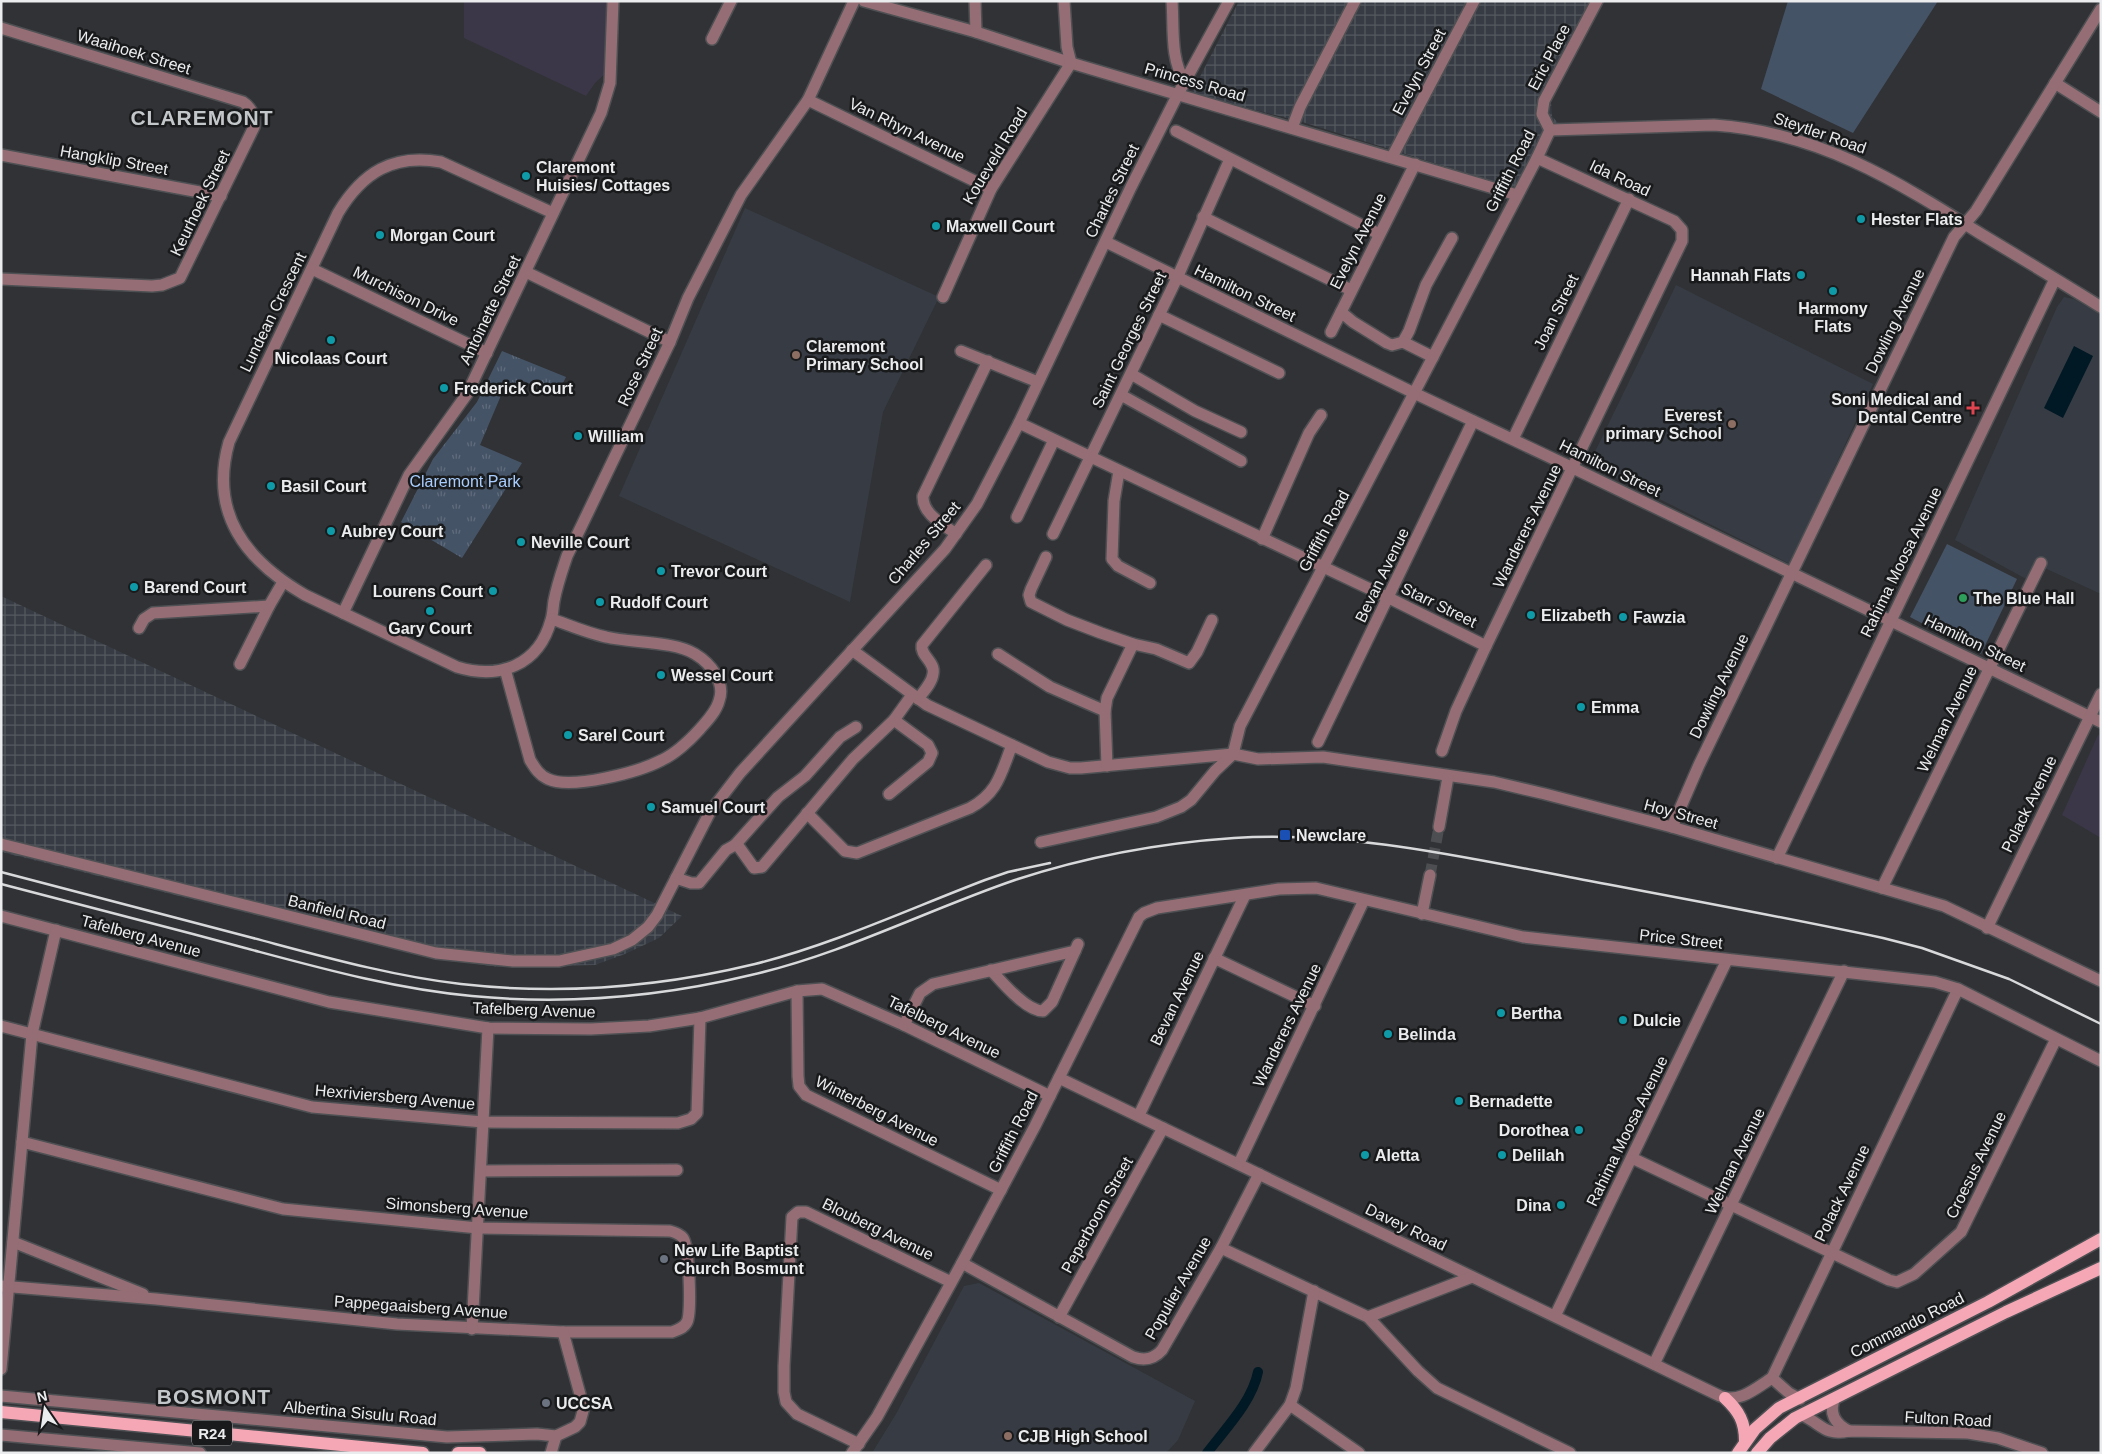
<svg xmlns="http://www.w3.org/2000/svg" width="2102" height="1454" font-family="Helvetica,sans-serif">
<defs>
<pattern id="industrial-grid" width="8" height="8" patternUnits="userSpaceOnUse" patternTransform="scale(1.25)"><rect width="8" height="8" fill="#373c44"/><path d="M0 4h8M4 0v8" fill="none" stroke="#54585f"/></pattern>
<pattern id="park-tufts" width="24" height="20" patternUnits="userSpaceOnUse" patternTransform="scale(1.25)"><rect width="24" height="20" fill="#455367"/><path d="M3 7l-1-3M5 7V3M7 7l1-3M15 17l-1-3M17 17v-4M19 17l1-3" fill="none" stroke="#606c7d"/></pattern>
</defs>
<rect width="100%" height="100%" fill="#303235"/>
<g fill="#3b3748">
<polygon points="464,1 608,1 606,73 595,83 586,96 464,38"/>
<polygon points="2098,735 2101,736 2101,838 2062,815"/>
</g>
<g fill="url(#industrial-grid)">
<polygon points="1239,1 1599,1 1550,87 1552,116 1558,123 1518,189 1299,121 1191,94"/>
<polygon points="1,596 682,916 659,938 625,954 595,965 498,967 422,956 1,852"/>
</g>
<g fill="#373c44">
<polygon points="745,208 939,297 883,412 850,602 619,496"/>
<polygon points="1676,285 1873,384 1790,564 1589,464"/>
<polygon points="2064,297 2074,299 2101,315 2101,594 2036,564 2028,580 1955,540 2057,307"/>
<polygon points="979,1283 1195,1401 1178,1440 1166,1453 872,1453 896,1414 964,1286"/>
</g>
<g fill="#455367">
<polygon points="1788,1 1938,1 1853,133 1761,89"/>
<polygon points="1947,544 2017,579 1981,654 1910,617"/>
</g>
<polygon fill="url(#park-tufts)" points="502,351 566,377 557,395 523,381 505,386 480,445 522,463 462,558 401,522 433,459 477,402"/>
<polygon fill="#001924" points="2074,346 2093,356 2063,418 2044,408"/>
<g fill="none" stroke-linecap="round" stroke-linejoin="round">
<path stroke="#001924" stroke-width="10" d="M1207,1453C1225,1429 1252,1402 1258,1372"/>
<polyline stroke="#4c4e51" stroke-width="11" stroke-dasharray="11 5.5" stroke-linecap="butt" points="1430,875 1439,827"/>
<defs>
<g id="minor">
<polyline points="864,1 976,32 1071,63 1517,195"/>
<polyline points="975,1 976,32"/>
<path d="M1172,1C1174,28 1170,59 1185,82"/>
<path d="M1,28L243,102C252,108 255,116 254,127L180,278L162,285L152,286L1,279"/>
<polyline points="712,39 731,1"/>
<polyline points="2055,83 2101,112"/>
<polyline points="808,100 991,189"/>
<polyline points="1292,128 1300,107 1355,1"/>
<path d="M1550,130L1714,125C1818,132 1895,180 1981,234C2021,258 2061,282 2101,307"/>
<polyline points="1550,130 1542,114 1544,101 1597,1"/>
<polyline points="1176,131 1379,234"/>
<polyline points="1,155 221,196"/>
<polyline points="1392,157 1474,1"/>
<path d="M553,213L441,162C393,153 362,173 338,213L229,442C209,513 245,560 305,595L457,667C500,680 539,665 551,620C553,614 553,607 554,601C557,585 562,571 567,556L670,342L688,298L741,195L808,100L854,1"/>
<polyline points="1203,217 1351,290"/>
<polyline points="1106,242 1414,393 1573,468 2101,722"/>
<polyline points="312,269 487,353"/>
<polyline points="526,272 670,342"/>
<polyline points="943,297 991,189 1071,63 1067,47 1064,1"/>
<polyline points="1341,312 1353,322 1387,343 1392,345 1403,342 1409,331 1426,285 1452,238"/>
<polyline points="1159,315 1279,373"/>
<polyline points="1331,332 1415,164"/>
<polyline points="1403,342 1433,357"/>
<polyline points="961,351 1038,382"/>
<polyline points="1131,374 1195,411 1241,432"/>
<polyline points="1121,395 1241,461"/>
<polyline points="1019,423 1389,598 1486,646"/>
<polyline points="1513,439 1629,199"/>
<polyline points="1119,471 1114,501 1112,559 1118,566 1150,583"/>
<polyline points="1017,517 1054,440"/>
<path d="M956,534C944,525 922,514 923,496L988,361"/>
<polyline points="1053,534 1177,278 1230,159"/>
<polyline points="1262,539 1309,433 1321,415"/>
<polyline points="1046,557 1031,589 1029,595 1031,602 1067,620 1101,633 1133,644 1156,649 1189,663 1197,652 1212,620"/>
<polyline points="343,613 409,475 467,394 601,113 610,83 613,1"/>
<polyline points="139,628 144,619 153,613 269,606"/>
<polyline points="852,650 927,705 1048,762 1070,768 1081,768 1233,754 1258,759 1323,757 1494,782 1545,794 1672,827 1944,906 2101,981"/>
<polyline points="998,654 1050,687 1105,711"/>
<polyline points="240,664 269,606 283,582"/>
<path d="M505,669L530,760C535,768 539,775 548,779C571,790 639,772 662,760C677,753 689,741 700,729C707,721 716,712 719,701C726,682 710,663 695,654C674,641 631,643 606,637C587,633 569,625 552,619"/>
<path d="M918,699C923,692 932,683 933,674C936,662 920,656 922,645L986,565"/>
<polyline points="1318,742 1473,421"/>
<polyline points="1442,751 1456,711 1486,646 1682,241 1682,230 1674,221 1537,158"/>
<polyline points="1107,766 1105,711 1107,698 1133,644"/>
<polyline points="889,794 928,762 932,753 928,745 894,720"/>
<path d="M807,813L845,851L857,853L970,808C998,793 1001,773 1012,745"/>
<polyline points="1439,827 1448,777"/>
<polyline points="1672,827 1699,765 1954,237 1976,211 2101,9"/>
<polyline points="1041,842 1156,817 1181,807 1191,800 1215,771 1233,754 1240,726 1537,158 1550,130"/>
<polyline points="1,844 436,953 513,961 559,961 613,949 632,940 648,927 657,915 710,812 740,773 945,549 977,504 1019,423 1131,187 1178,94 1229,1"/>
<polyline points="735,845 778,797 805,776 840,737 856,727"/>
<polyline points="1777,858 2055,279"/>
<polyline points="676,878 691,883 699,883 726,850 735,845 739,847 754,868 762,867 853,759 894,720 912,695"/>
<polyline points="1882,888 2041,563"/>
<polyline points="1422,914 1430,875"/>
<polyline points="1,916 329,1002 488,1028 591,1029 649,1026 700,1018 797,991 822,989 904,1025 1050,1096"/>
<polyline points="1987,928 2101,694"/>
<polyline points="1214,958 1315,1006"/>
<path d="M991,970C1002,982 1026,1011 1043,1011L1052,1002L1075,951"/>
<polyline points="797,991 798,1076 799,1086 806,1095 1001,1190"/>
<polyline points="904,1025 920,993 933,984 1075,951 1078,944"/>
<polyline points="1,1026 312,1107 483,1122 678,1123 691,1119 697,1113 700,1018"/>
<path d="M1059,1078L1720,1396C1739,1404 1756,1388 1772,1378L1958,989"/>
<polyline points="1139,1115 1245,895"/>
<polyline points="1632,1158 1889,1280 1897,1282 1914,1274 1961,1232 2056,1039"/>
<polyline points="1239,1163 1364,900"/>
<polyline points="481,1171 677,1170"/>
<polyline points="13,1242 143,1294"/>
<polyline points="1221,1248 1368,1317 1418,1371 1437,1388 1570,1453"/>
<path d="M962,1263L1133,1357C1145,1361 1154,1359 1162,1350L1221,1248L1259,1174"/>
<path d="M1,1286L156,1299L397,1324L563,1332H672C678,1330 684,1328 687,1322C692,1313 689,1245 683,1238C680,1234 674,1232 670,1231L478,1228L283,1209L22,1142"/>
<polyline points="1555,1316 1727,960"/>
<polyline points="1059,1317 1163,1128"/>
<polyline points="1368,1317 1472,1277"/>
<polyline points="472,1329 488,1028"/>
<polyline points="1654,1364 1844,971"/>
<polyline points="1,1369 32,1034 56,930"/>
<polyline points="1772,1378 1789,1393 1800,1399"/>
<polyline points="1,1396 447,1437 537,1434 556,1436 575,1427 580,1422 583,1411 581,1398 563,1332"/>
<path d="M1835,1398C1828,1413 1835,1424 1849,1431"/>
<polyline points="1290,1405 1359,1453"/>
<path d="M1802,1415C1822,1424 1824,1436 1849,1431L1968,1433L1998,1438L2042,1453"/>
<polyline points="1,1435 200,1453"/>
<polyline points="859,1444 797,1414 786,1402 784,1392 784,1366 792,1217 798,1212 806,1212 951,1282"/>
<polyline points="551,1453 556,1436"/>
<polyline points="852,1453 877,1417 962,1263 1035,1126 1139,917 1144,913 1157,908 1279,889 1316,888 1523,937 1935,982 1958,989 2101,1061"/>
<polyline points="1254,1453 1290,1405 1296,1388 1314,1291"/>
</g>
<g id="major">
<path d="M1725,1398C1739,1411 1745,1422 1745,1441"/>
<polyline points="1,1412 423,1453"/>
<polyline points="458,1453 480,1453"/>
<polyline points="1738,1453 1755,1429 1779,1408 1988,1302 2101,1239"/>
<polyline points="1757,1453 1770,1438 1795,1418 2006,1312 2101,1268"/>
</g>
</defs>
<use href="#minor" stroke="#4e5053" stroke-width="14"/>
<use href="#major" stroke="#4e5053" stroke-width="15"/>
<use href="#minor" stroke="#946e74" stroke-width="11"/>
<use href="#major" stroke="#f5a7b5" stroke-width="12"/>
<g stroke="#d8d9db" stroke-width="2.5">
<path d="M1,872C85,894 169,916 253,938C321,956 391,976 461,984C559,995 660,987 755,964C834,944 909,909 985,880L1008,872L1050,863"/>
<path d="M1,884C83,905 164,926 245,948C320,968 395,989 472,996C566,1005 660,997 751,975C843,954 927,910 1015,880C1085,857 1160,843 1234,838C1347,831 1459,856 1569,877C1674,897 1779,916 1883,938L1922,948L2009,979L2101,1024"/>
</g>
</g>
<g fill="#0f9aa8" stroke="#191a1b" stroke-width="2">
<circle cx="526" cy="176" r="5"/>
<circle cx="1861" cy="219" r="5"/>
<circle cx="936" cy="226" r="5"/>
<circle cx="380" cy="235" r="5"/>
<circle cx="1801" cy="275" r="5"/>
<circle cx="1833" cy="291" r="5"/>
<circle cx="331" cy="340" r="5"/>
<circle cx="444" cy="388" r="5"/>
<circle cx="578" cy="436" r="5"/>
<circle cx="271" cy="486" r="5"/>
<circle cx="331" cy="531" r="5"/>
<circle cx="521" cy="542" r="5"/>
<circle cx="661" cy="571" r="5"/>
<circle cx="134" cy="587" r="5"/>
<circle cx="493" cy="591" r="5"/>
<circle cx="600" cy="602" r="5"/>
<circle cx="430" cy="611" r="5"/>
<circle cx="1531" cy="615" r="5"/>
<circle cx="1623" cy="617" r="5"/>
<circle cx="661" cy="675" r="5"/>
<circle cx="1581" cy="707" r="5"/>
<circle cx="568" cy="735" r="5"/>
<circle cx="651" cy="807" r="5"/>
<circle cx="1501" cy="1013" r="5"/>
<circle cx="1623" cy="1020" r="5"/>
<circle cx="1388" cy="1034" r="5"/>
<circle cx="1459" cy="1101" r="5"/>
<circle cx="1579" cy="1130" r="5"/>
<circle cx="1365" cy="1155" r="5"/>
<circle cx="1502" cy="1155" r="5"/>
<circle cx="1561" cy="1205" r="5"/>
</g>
<g fill="#8d6e63" stroke="#191a1b" stroke-width="2">
<circle cx="796" cy="355" r="5"/>
<circle cx="1732" cy="424" r="5"/>
<circle cx="1008" cy="1436" r="5"/>
</g>
<path fill="#e0444e" stroke="#191a1b" stroke-width="2" d="M1970.5 400.5h5v5h5v5h-5v5h-5v-5h-5v-5h5z"/>
<circle fill="#2e9e5b" stroke="#191a1b" stroke-width="2" cx="1963" cy="598" r="5"/>
<rect fill="#1a4fb4" stroke="#191a1b" stroke-width="2" x="1279" y="829" width="12" height="12" rx="2.5"/>
<g fill="#6b7280" stroke="#191a1b" stroke-width="2">
<circle cx="664" cy="1259" r="5"/>
<circle cx="546" cy="1403" r="5"/>
</g>
<g text-anchor="middle" dominant-baseline="central" stroke-width="5" stroke-linejoin="round" paint-order="stroke">
<rect fill="#191a1b" stroke="#acadaf" stroke-width="1" x="192" y="1420.5" width="40" height="25" rx="4"/>
<g font-size="15" font-weight="bold" fill="#ebecee">
<text x="212" y="1433">R24</text>
</g>
<g font-size="16" fill="#ebecee" stroke="#191a1b">
<text transform="translate(134 52) rotate(17)">Waaihoek Street</text>
<text transform="translate(1549 57) rotate(-62)">Eric Place</text>
<text transform="translate(1419 72) rotate(-62)">Evelyn Street</text>
<text transform="translate(1195 82) rotate(16)">Princess Road</text>
<text transform="translate(907 130) rotate(26)">Van Rhyn Avenue</text>
<text transform="translate(1820 133) rotate(19)">Steytler Road</text>
<text transform="translate(995 156) rotate(-59)">Koueveld Road</text>
<text transform="translate(114 160) rotate(10)">Hangklip Street</text>
<text transform="translate(1510 171) rotate(-63)">Griffith Road</text>
<text transform="translate(1620 178) rotate(25)">Ida Road</text>
<text transform="translate(1112 191) rotate(-64)">Charles Street</text>
<text transform="translate(200 203) rotate(-64)">Keurhoek Street</text>
<text transform="translate(1358 241) rotate(-63)">Evelyn Avenue</text>
<text transform="translate(1245 293) rotate(26)">Hamilton Street</text>
<text transform="translate(406 296) rotate(26)">Murchison Drive</text>
<text transform="translate(490 310) rotate(-64)">Antoinette Street</text>
<text transform="translate(273 312) rotate(-64)">Lundean Crescent</text>
<text transform="translate(1556 312) rotate(-64)">Joan Street</text>
<text transform="translate(1895 321) rotate(-64)">Dowling Avenue</text>
<text transform="translate(1129 340) rotate(-64)">Saint Georges Street</text>
<text transform="translate(640 367) rotate(-65)">Rose Street</text>
<text transform="translate(1610 468) rotate(26)">Hamilton Street</text>
<text transform="translate(1527 526) rotate(-64)">Wanderers Avenue</text>
<text transform="translate(1324 531) rotate(-62)">Griffith Road</text>
<text transform="translate(924 543) rotate(-50)">Charles Street</text>
<text transform="translate(1901 562) rotate(-64)">Rahima Moosa Avenue</text>
<text transform="translate(1382 575) rotate(-64)">Bevan Avenue</text>
<text transform="translate(1439 605) rotate(26)">Starr Street</text>
<text transform="translate(1975 643) rotate(26)">Hamilton Street</text>
<text transform="translate(1719 686) rotate(-64)">Dowling Avenue</text>
<text transform="translate(1947 719) rotate(-64)">Welman Avenue</text>
<text transform="translate(2029 804) rotate(-64)">Polack Avenue</text>
<text transform="translate(1681 814) rotate(15)">Hoy Street</text>
<text transform="translate(337 912) rotate(14)">Banfield Road</text>
<text transform="translate(141 936) rotate(15)">Tafelberg Avenue</text>
<text transform="translate(1681 939) rotate(6)">Price Street</text>
<text transform="translate(1177 998) rotate(-64)">Bevan Avenue</text>
<text transform="translate(534 1010) rotate(2)">Tafelberg Avenue</text>
<text transform="translate(1287 1025) rotate(-64)">Wanderers Avenue</text>
<text transform="translate(944 1027) rotate(26)">Tafelberg Avenue</text>
<text transform="translate(395 1097) rotate(5)">Hexriviersberg Avenue</text>
<text transform="translate(877 1111) rotate(27)">Winterberg Avenue</text>
<text transform="translate(1627 1131) rotate(-64)">Rahima Moosa Avenue</text>
<text transform="translate(1013 1132) rotate(-63)">Griffith Road</text>
<text transform="translate(1735 1161) rotate(-64)">Welman Avenue</text>
<text transform="translate(1976 1165) rotate(-64)">Croesus Avenue</text>
<text transform="translate(1842 1193) rotate(-64)">Polack Avenue</text>
<text transform="translate(457 1208) rotate(4)">Simonsberg Avenue</text>
<text transform="translate(1097 1215) rotate(-61)">Peperboom Street</text>
<text transform="translate(1406 1227) rotate(26)">Davey Road</text>
<text transform="translate(878 1229) rotate(26)">Blouberg Avenue</text>
<text transform="translate(1178 1288) rotate(-60)">Populier Avenue</text>
<text transform="translate(421 1307) rotate(4)">Pappegaaisberg Avenue</text>
<text transform="translate(1907 1325) rotate(-27)">Commando Road</text>
<text transform="translate(360 1413) rotate(5)">Albertina Sisulu Road</text>
<text transform="translate(1948 1419) rotate(3)">Fulton Road</text>
</g>
<g font-size="16" font-weight="bold" fill="#ebecee" stroke="#191a1b" text-anchor="start">
<text x="536" y="167">Claremont<tspan x="536" dy="18">Huisies/ Cottages</tspan></text>
<text x="1871" y="219">Hester Flats</text>
<text x="946" y="226">Maxwell Court</text>
<text x="390" y="235">Morgan Court</text>
<text x="1791" y="275" text-anchor="end">Hannah Flats</text>
<text x="1833" y="308" text-anchor="middle">Harmony<tspan x="1833" dy="18">Flats</tspan></text>
<text x="806" y="346">Claremont<tspan x="806" dy="18">Primary School</tspan></text>
<text x="331" y="358" text-anchor="middle">Nicolaas Court</text>
<text x="454" y="388">Frederick Court</text>
<text x="1962" y="399" text-anchor="end">Soni Medical and<tspan x="1962" dy="18">Dental Centre</tspan></text>
<text x="1722" y="415" text-anchor="end">Everest<tspan x="1722" dy="18">primary School</tspan></text>
<text x="588" y="436">William</text>
<text x="281" y="486">Basil Court</text>
<text x="341" y="531">Aubrey Court</text>
<text x="531" y="542">Neville Court</text>
<text x="671" y="571">Trevor Court</text>
<text x="144" y="587">Barend Court</text>
<text x="483" y="591" text-anchor="end">Lourens Court</text>
<text x="1973" y="598">The Blue Hall</text>
<text x="610" y="602">Rudolf Court</text>
<text x="1541" y="615">Elizabeth</text>
<text x="1633" y="617">Fawzia</text>
<text x="430" y="628" text-anchor="middle">Gary Court</text>
<text x="671" y="675">Wessel Court</text>
<text x="1591" y="707">Emma</text>
<text x="578" y="735">Sarel Court</text>
<text x="661" y="807">Samuel Court</text>
<text x="1296" y="835">Newclare</text>
<text x="1511" y="1013">Bertha</text>
<text x="1633" y="1020">Dulcie</text>
<text x="1398" y="1034">Belinda</text>
<text x="1469" y="1101">Bernadette</text>
<text x="1569" y="1130" text-anchor="end">Dorothea</text>
<text x="1375" y="1155">Aletta</text>
<text x="1512" y="1155">Delilah</text>
<text x="1551" y="1205" text-anchor="end">Dina</text>
<text x="674" y="1250">New Life Baptist<tspan x="674" dy="18">Church Bosmunt</tspan></text>
<text x="556" y="1403">UCCSA</text>
<text x="1018" y="1436">CJB High School</text>
</g>
<g font-size="16" fill="#a8cdfe" stroke="#191a1b">
<text x="465" y="481">Claremont Park</text>
</g>
<g font-size="21" font-weight="bold" letter-spacing="1" fill="#c4c7ca" stroke="#191a1b">
<text x="202" y="117">CLAREMONT</text>
<text x="214" y="1396">BOSMONT</text>
</g>
</g>
<rect width="2102" height="1454" fill="none" stroke="#ebecee" stroke-width="5"/>
<g transform="translate(45 1409) rotate(347)" stroke="#191a1b" stroke-width="4" paint-order="stroke">
<path d="M0-4L9 19L0 12L-9 19Z" fill="#ebecee"/>
<text y="-8" font-size="14" font-weight="bold" text-anchor="middle" fill="#ebecee">N</text>
</g>
</svg>
